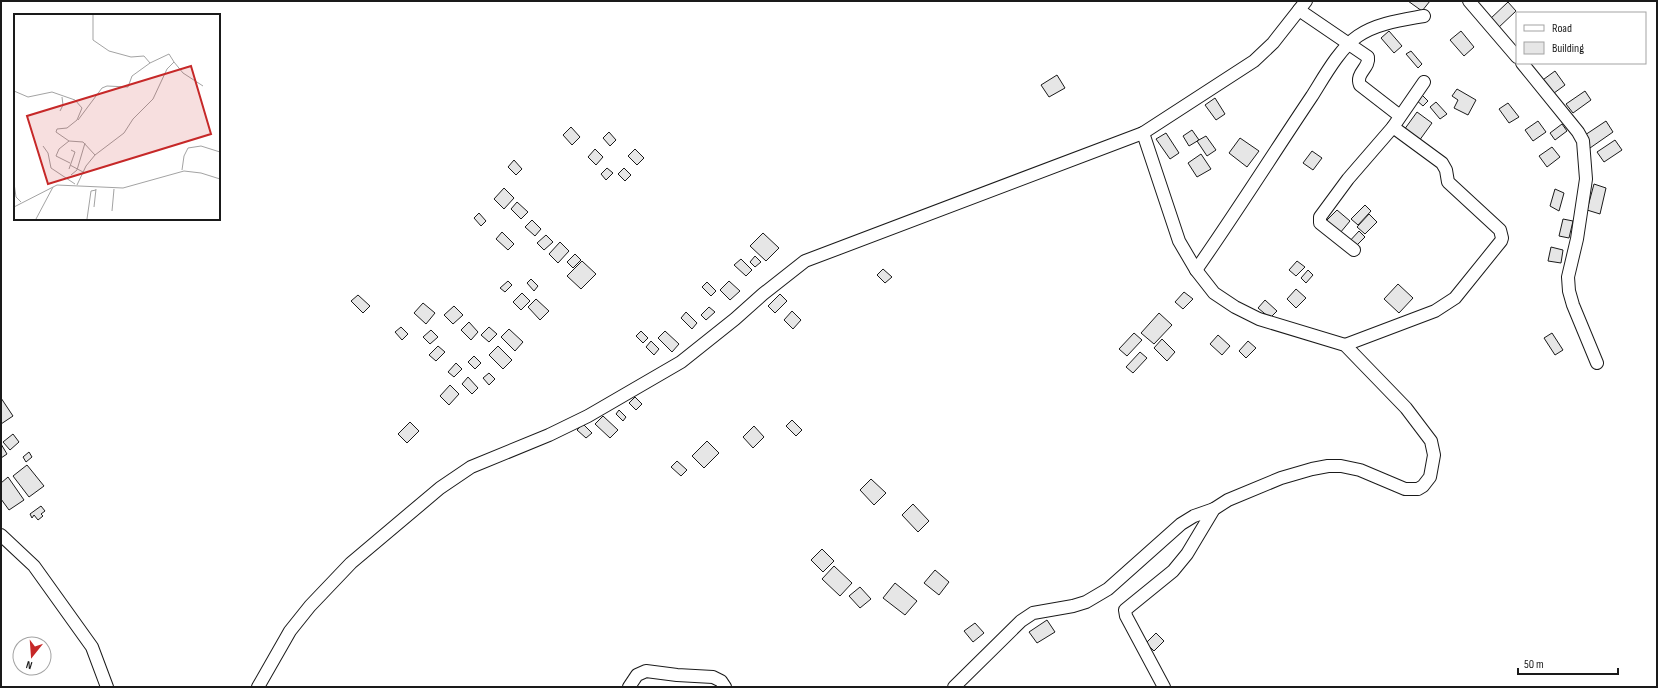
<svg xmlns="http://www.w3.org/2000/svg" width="1658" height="688" font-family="'Sofia Sans Condensed',sans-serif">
<rect width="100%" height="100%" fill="#fff"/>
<g fill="#e6e6e6" stroke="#1a1a1a">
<polygon points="1408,1 1430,1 1422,11"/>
<polygon points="1508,2 1516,11 1497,29 1489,20"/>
<polygon points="1389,31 1402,46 1394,53 1381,38"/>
<polygon points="1461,31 1474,47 1464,56 1450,40"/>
<polygon points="1411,51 1422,64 1418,68 1406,54"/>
<polygon points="1555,71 1565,85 1550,96 1540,82"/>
<polygon points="1057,75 1065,88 1049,97 1041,85"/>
<polygon points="1457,89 1476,100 1468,115 1454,108 1458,100 1452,96"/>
<polygon points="1585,91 1591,100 1573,113 1566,104"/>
<polygon points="1421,94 1428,101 1423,106 1415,99"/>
<polygon points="1215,98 1225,114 1216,120 1205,105"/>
<polygon points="1436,102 1447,114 1440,119 1430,107"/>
<polygon points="1508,103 1519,117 1509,123 1499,109"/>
<polygon points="1417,112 1432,123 1419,141 1404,130"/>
<polygon points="1538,121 1546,132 1533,141 1525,130"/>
<polygon points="1606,121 1613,132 1590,148 1582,137"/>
<polygon points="1562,124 1567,131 1555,140 1550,133"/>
<polygon points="571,127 580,137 572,145 563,135"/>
<polygon points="1192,130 1199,140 1189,146 1183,136"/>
<polygon points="609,132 616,140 610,146 603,138"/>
<polygon points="1166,133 1179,153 1170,159 1156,139"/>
<polygon points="1206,136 1216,150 1207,156 1197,141"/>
<polygon points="1240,138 1259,151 1247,167 1229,153"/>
<polygon points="1615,140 1622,150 1604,162 1597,152"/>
<polygon points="1552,147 1560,157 1547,167 1539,156"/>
<polygon points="595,149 603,157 596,165 588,157"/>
<polygon points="635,149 644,158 637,165 628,156"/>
<polygon points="1312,151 1322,158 1313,170 1303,163"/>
<polygon points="1201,154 1211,169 1197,177 1188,163"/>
<polygon points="514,160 522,169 516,175 508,167"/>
<polygon points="607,168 613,173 606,180 601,174"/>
<polygon points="624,168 631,175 625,181 618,174"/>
<polygon points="1594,184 1606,188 1600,214 1587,210"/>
<polygon points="504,188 514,198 504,209 494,199"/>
<polygon points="1555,189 1564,193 1559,211 1550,206"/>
<polygon points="517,202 528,212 521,219 511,209"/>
<polygon points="1365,205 1371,211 1358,225 1351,219"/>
<polygon points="1337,210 1350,221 1340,233 1326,221"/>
<polygon points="479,213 486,221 481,226 474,218"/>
<polygon points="1369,214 1377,222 1365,234 1357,227"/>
<polygon points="1563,219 1573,221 1569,238 1559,236"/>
<polygon points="532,220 541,229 535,236 525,227"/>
<polygon points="1359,231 1365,237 1353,249 1347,244"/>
<polygon points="502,232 514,244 508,250 496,239"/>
<polygon points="763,233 779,248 766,261 750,246"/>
<polygon points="546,235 553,242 544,250 537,243"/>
<polygon points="560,242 569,251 558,263 549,254"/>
<polygon points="1551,247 1563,250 1561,263 1548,261"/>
<polygon points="575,254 581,260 573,268 567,262"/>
<polygon points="755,256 761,262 755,267 750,262"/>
<polygon points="741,259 752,270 746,276 734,265"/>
<polygon points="582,261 596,274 581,289 567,276"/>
<polygon points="1297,261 1305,267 1296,276 1289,270"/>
<polygon points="883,269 892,277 885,283 877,275"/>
<polygon points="1308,270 1313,275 1306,283 1301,278"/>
<polygon points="531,279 538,286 534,291 527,283"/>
<polygon points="508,281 512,285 505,292 500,288"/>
<polygon points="729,281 740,291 730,300 720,290"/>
<polygon points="707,282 716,291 711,296 702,287"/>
<polygon points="1398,284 1413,298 1399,313 1384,299"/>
<polygon points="1296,289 1306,298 1296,308 1287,299"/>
<polygon points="1184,292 1193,299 1183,309 1175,302"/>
<polygon points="522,293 530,301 521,310 513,302"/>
<polygon points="780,294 787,301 775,313 768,306"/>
<polygon points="358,295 370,306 363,313 351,301"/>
<polygon points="536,299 549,311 540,320 528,307"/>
<polygon points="1265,300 1277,311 1270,318 1258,308"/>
<polygon points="423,303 435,313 426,324 414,313"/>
<polygon points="454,306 463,315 453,324 444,315"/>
<polygon points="709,307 715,312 706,320 701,315"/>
<polygon points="792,311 801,320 793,329 784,320"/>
<polygon points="686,312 697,323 692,329 681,318"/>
<polygon points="1159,313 1172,325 1154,344 1141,333"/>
<polygon points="469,322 478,332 471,340 461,330"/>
<polygon points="401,327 408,334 402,340 395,332"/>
<polygon points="489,327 497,334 489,342 481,335"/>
<polygon points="509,329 523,342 515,351 501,337"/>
<polygon points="431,330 438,337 430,344 423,337"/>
<polygon points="641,331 648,338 643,343 636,336"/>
<polygon points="665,331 679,344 672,352 658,338"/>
<polygon points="1134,333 1142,340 1127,356 1119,349"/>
<polygon points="1552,333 1563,350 1555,355 1544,338"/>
<polygon points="1218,335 1230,346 1222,355 1210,344"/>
<polygon points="1162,339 1175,352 1167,361 1154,348"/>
<polygon points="651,341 659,349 654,355 646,347"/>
<polygon points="1248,341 1256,348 1246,358 1239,351"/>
<polygon points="438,346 445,352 436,361 429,355"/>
<polygon points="498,346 512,360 503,369 489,355"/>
<polygon points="1140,352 1147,358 1133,373 1126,367"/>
<polygon points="474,356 481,363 475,369 468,362"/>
<polygon points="456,363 462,369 454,377 448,372"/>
<polygon points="489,373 495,379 489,385 483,378"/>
<polygon points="468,377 478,388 472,394 462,384"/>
<polygon points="450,385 459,394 449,405 440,396"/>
<polygon points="635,397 642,404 636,410 629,403"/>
<polygon points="1,398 13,416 1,424"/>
<polygon points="619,410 626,417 623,421 616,414"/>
<polygon points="603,416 618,430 610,438 595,424"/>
<polygon points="792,420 802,430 796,436 786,426"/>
<polygon points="410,422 419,431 407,443 398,434"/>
<polygon points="583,424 592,433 586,438 577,430"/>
<polygon points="754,426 764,437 753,448 743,437"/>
<polygon points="13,434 19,442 10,450 3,442"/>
<polygon points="707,441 719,453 704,468 692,456"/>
<polygon points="1,444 7,454 1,458"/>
<polygon points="29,452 32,457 26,462 23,457"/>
<polygon points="677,461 687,470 681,476 671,467"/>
<polygon points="27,465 44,486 29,497 13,476"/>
<polygon points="8,477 24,500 9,510 1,499 1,483"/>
<polygon points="871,479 886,493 874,505 860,490"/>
<polygon points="913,504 929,521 918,532 902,515"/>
<polygon points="41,506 45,511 41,514 43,516 38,520 34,515 32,518 30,514"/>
<polygon points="822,549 834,561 823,572 811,560"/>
<polygon points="834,566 852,583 840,596 822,579"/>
<polygon points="935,570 949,582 939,595 924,583"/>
<polygon points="895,583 917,601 905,615 883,598"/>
<polygon points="860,587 871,599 860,608 849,596"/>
<polygon points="1047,620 1055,632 1037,643 1029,632"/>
<polygon points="975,623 984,633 973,642 964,631"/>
<polygon points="1156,633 1164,641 1154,651 1146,643"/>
</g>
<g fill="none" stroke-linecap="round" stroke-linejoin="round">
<defs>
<g id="street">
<polyline points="1469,1 1517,57"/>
<path d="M1299,10L1368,57C1370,68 1355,73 1360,85L1400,116"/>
<polyline points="1522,63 1578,132 1583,141 1586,179 1577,239 1568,277 1569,291 1573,305 1597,363"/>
<polyline points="1143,133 1179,241 1196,270 1214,293 1235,307 1259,319 1345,345 1406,408 1431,441 1434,455 1430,477 1423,486 1418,489 1405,489 1360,470 1341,466 1328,466 1312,469 1281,478 1228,500 1214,509 1187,554 1173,571 1125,610 1126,616 1164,687"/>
<polyline points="1354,250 1320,223 1320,217 1348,179 1393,127 1424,82"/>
<path d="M1196,270C1236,213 1273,154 1312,96C1324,77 1340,48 1358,36C1377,23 1402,20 1424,16"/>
<polyline points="1345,345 1435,311 1455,298 1501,241 1502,238 1500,230 1448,182 1446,170 1442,163 1393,127"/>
<polyline points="1,535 34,566 92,647 107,687"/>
<polyline points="258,687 290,631 310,606 351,563 440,488 471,467 549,435 588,416 681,362 735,319 763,294 805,261 1143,133 1254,61 1273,43 1306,1"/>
<polyline points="629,687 637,675 646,671 677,675 713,677 721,681 725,687"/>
<polyline points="954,687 1021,621 1033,613 1073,606 1086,602 1108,589 1181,524 1194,516 1214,509"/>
</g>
</defs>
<use href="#street" stroke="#1a1a1a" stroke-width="14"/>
<use href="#street" stroke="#fff" stroke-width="12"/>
</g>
<g transform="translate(14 14)">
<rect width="206" height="206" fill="#fff"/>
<path fill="none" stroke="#a3a3a3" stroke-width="1" d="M160,48L169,59L189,72M0,77L14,83L38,78L61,86L68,94L63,106L53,114L43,115L42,118L55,127L69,128L81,141M46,97L49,91L48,83M64,106L88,74L93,72L114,73L118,62L136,49M55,127L45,135L42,142L56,149M29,132L34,139L37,154L61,170M56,151L69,158M55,155L61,138L57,136M168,156L170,142L174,134L187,132L206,138M57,161L63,156L71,129M0,169L2,183L7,188M63,171L72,152L81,141L110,119L119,105L139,85L153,55L160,48L155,40L136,49L130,42L117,43L95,37L79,26V1M0,193L43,171L109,174L170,157L187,159L206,165M80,193L82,175M98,197L100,175M22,205L39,173M73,205L77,177L82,176"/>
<path fill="#c62828" fill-opacity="0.15" stroke="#c62828" stroke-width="2" d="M177,52L197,120L34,170L13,102Z"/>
<rect width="206" height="206" fill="none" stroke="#1a1a1a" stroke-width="2"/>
</g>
<rect width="1658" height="688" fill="none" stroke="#1a1a1a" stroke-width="4"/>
<rect x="1516" y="12" width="130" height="52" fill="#ffffff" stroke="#a3a3a3"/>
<rect x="1524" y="25" width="20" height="6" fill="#ffffff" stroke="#a3a3a3"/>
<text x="1552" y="32" font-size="12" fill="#1a1a1a">Road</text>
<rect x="1524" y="42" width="20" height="12" fill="#e6e6e6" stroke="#a3a3a3"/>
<text x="1552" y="52" font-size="12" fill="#1a1a1a">Building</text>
<g transform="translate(32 656) rotate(197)"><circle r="19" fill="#ffffff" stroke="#a3a3a3"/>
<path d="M0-3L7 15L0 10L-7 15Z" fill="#c62828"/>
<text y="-6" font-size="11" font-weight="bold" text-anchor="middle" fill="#1a1a1a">N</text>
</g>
<path d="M1518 668v6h100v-6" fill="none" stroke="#1a1a1a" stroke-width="2"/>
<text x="1524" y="668" font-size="12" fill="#1a1a1a" stroke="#ffffff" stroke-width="3" paint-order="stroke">50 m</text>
</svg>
